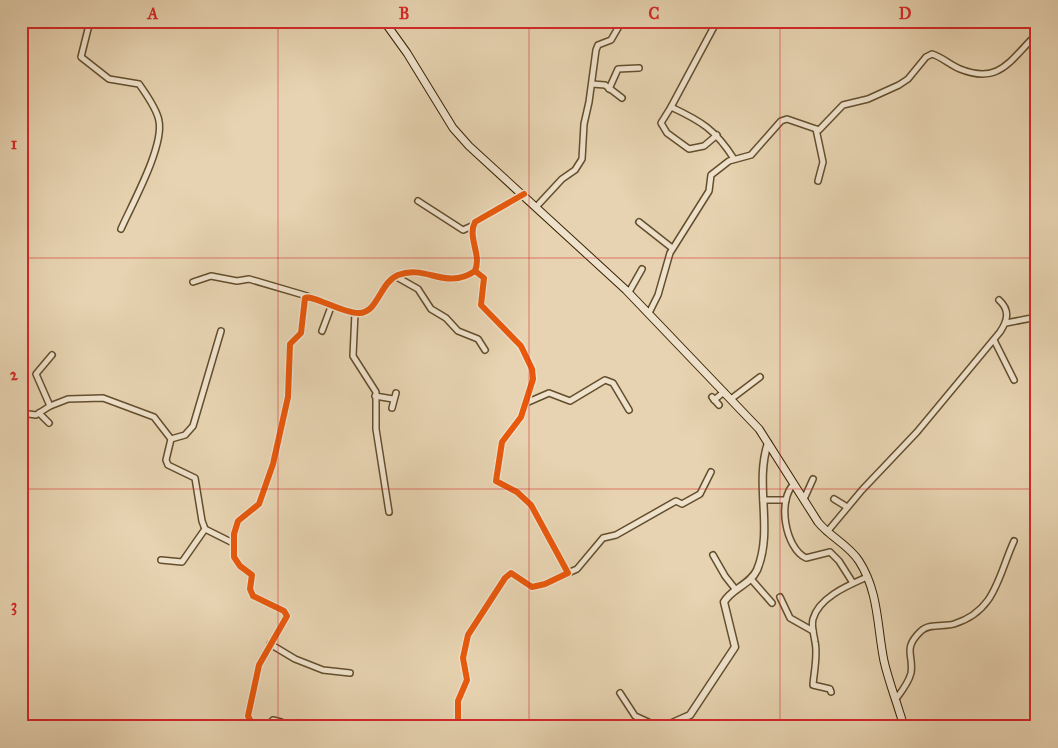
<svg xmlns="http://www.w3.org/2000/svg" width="1058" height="748" font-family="'IM FELL Great Primer',serif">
<rect width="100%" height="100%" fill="#e7d3b1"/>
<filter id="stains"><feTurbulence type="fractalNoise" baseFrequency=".004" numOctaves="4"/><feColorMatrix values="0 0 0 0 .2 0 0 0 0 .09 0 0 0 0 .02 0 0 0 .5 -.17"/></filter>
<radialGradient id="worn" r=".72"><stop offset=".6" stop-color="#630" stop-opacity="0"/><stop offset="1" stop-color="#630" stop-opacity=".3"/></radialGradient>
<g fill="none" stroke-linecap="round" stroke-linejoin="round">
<defs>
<g id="minor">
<path d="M90,21L81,57L109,79L139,84C146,94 157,109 159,121C164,147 132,204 121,229"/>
<polyline points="592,84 605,85 622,98"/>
<polyline points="609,89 618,69 639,68"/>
<polyline points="671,107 717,21"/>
<polyline points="816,129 823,162 818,181"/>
<path d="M717,135L704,146L689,149L667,133L661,123L671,107C701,121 716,130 734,159"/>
<polyline points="418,201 463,230 472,226"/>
<polyline points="537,206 562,179 575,170 582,159 584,124 589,102 596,50 598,45 611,40 622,21"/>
<polyline points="639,222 672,248"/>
<polyline points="395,276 418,289 431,309 446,318 458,331 478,339 485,350"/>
<polyline points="193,282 211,276 237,281 249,279 307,296"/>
<polyline points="629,292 642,269"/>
<polyline points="355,313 353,356 376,392 376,429 389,512"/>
<path d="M649,313L658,295L670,253L709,191L711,175L729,161L751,155L781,121L787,119L819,130L843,105L868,99L899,85L908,79L926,57L932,54C942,57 950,65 960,69C1000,85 1010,60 1037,34"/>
<polyline points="1006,323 1037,317"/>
<polyline points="322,331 331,307"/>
<polyline points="994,340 1014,380"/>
<polyline points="375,396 393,399"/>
<polyline points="712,397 719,405"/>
<polyline points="731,399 760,377"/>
<polyline points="714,400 724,392"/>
<polyline points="526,403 549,393 570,401 605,380 613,383 629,410"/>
<polyline points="50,406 36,374 52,355"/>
<polyline points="392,408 396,393"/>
<polyline points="21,413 36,415 50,406 68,399 103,398 154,417 171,439 166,460 168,465 195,478 202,521 205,529 233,543"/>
<polyline points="39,413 49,423"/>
<polyline points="171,439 185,435 193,426 221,331"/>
<polyline points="21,440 23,443"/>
<path d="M794,484C777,500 785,548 806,558L830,552L839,561L853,583"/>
<polyline points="804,499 813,479"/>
<polyline points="834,499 847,507"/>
<polyline points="763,500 786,500"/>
<path d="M827,532L862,490L917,432L1000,332C1008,320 1010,310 999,300"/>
<polyline points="713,555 725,576 736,590"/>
<polyline points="161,560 182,562 205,529"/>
<polyline points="568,573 577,569 603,538 616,535 676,501 682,504 700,494 711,472"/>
<polyline points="751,579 772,603"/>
<polyline points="780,597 790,618 813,631"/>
<polyline points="270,644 295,659 323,670 350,673"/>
<path d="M831,692L830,689L813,685C814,672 818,654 815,642C814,634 811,627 813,619C819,597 849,585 867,577"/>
<polyline points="620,693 635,716 659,727"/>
<path d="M896,699C902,691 909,682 911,673C914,655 902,649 921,631C929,623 945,627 954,624C996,611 998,576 1014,541"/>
<path d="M254,727L248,716L259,665L287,616L284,611L253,596L250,589L252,575L240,566L234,557V534L238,521L259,504L273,464L288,397L290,344L301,333L305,298C312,294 344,314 359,313C378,313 380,282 398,275C427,264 445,291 475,271C482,254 467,238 475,222L524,194"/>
<polyline points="266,727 273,720 281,722 288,727"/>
<polyline points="458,727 458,701 467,680 463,658 468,635 505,578 511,573 532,587 545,584 568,573 531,505 517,492 496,481 502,442 521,417 533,379 532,369 521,346 481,305 484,278 475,271"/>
</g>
<path id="tertiary" d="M663,727L690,715L735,647L724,602C732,588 750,585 757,570C774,529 754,485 768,443"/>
<path id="secondary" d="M384,21L407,53L453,128L469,146L626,290L759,429L818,522C830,537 849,545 859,561C879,592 877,627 884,661C889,683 898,705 904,727"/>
</defs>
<use href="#minor" stroke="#634e2c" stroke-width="8"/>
<use href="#tertiary" stroke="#634e2c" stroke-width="9"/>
<use href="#secondary" stroke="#372200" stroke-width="9"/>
<use href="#minor" stroke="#efe2cc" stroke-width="5"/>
<use href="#tertiary" stroke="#efe2cc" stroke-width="6"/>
<use href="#secondary" stroke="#efe2cc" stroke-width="7"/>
<defs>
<g id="cycleway">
<path d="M254,727L248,716L259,665L287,616L284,611L253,596L250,589L252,575L240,566L234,557V534L238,521L259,504L273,464L288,397L290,344L301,333L305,298C312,294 344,314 359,313C378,313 380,282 398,275C427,264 445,291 475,271C482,254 467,238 475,222L524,194"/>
<polyline points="458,727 458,701 467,680 463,658 468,635 505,578 511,573 532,587 545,584 568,573 531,505 517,492 496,481 502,442 521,417 533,379 532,369 521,346 481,305 484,278 475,271"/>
</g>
</defs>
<use href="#cycleway" stroke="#efe2cc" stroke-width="9"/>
<use href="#cycleway" stroke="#e8590c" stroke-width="6"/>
</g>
<path fill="none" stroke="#d62828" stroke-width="1" stroke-opacity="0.55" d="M278,21V727M529,21V727M780,21V727M21,258H1037M21,489H1037"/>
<rect width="1058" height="748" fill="none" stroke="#e7d3b1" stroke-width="55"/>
<rect x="28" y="28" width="1002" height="692" fill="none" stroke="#d62828" stroke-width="2"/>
<g font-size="16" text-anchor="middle" font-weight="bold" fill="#d62828">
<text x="153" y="19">A</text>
<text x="404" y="19">B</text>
<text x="654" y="19">C</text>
<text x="905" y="19">D</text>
<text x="14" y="149">1</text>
<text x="14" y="380">2</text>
<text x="14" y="611">3</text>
</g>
<rect width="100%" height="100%" filter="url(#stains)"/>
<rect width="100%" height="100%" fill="url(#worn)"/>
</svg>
